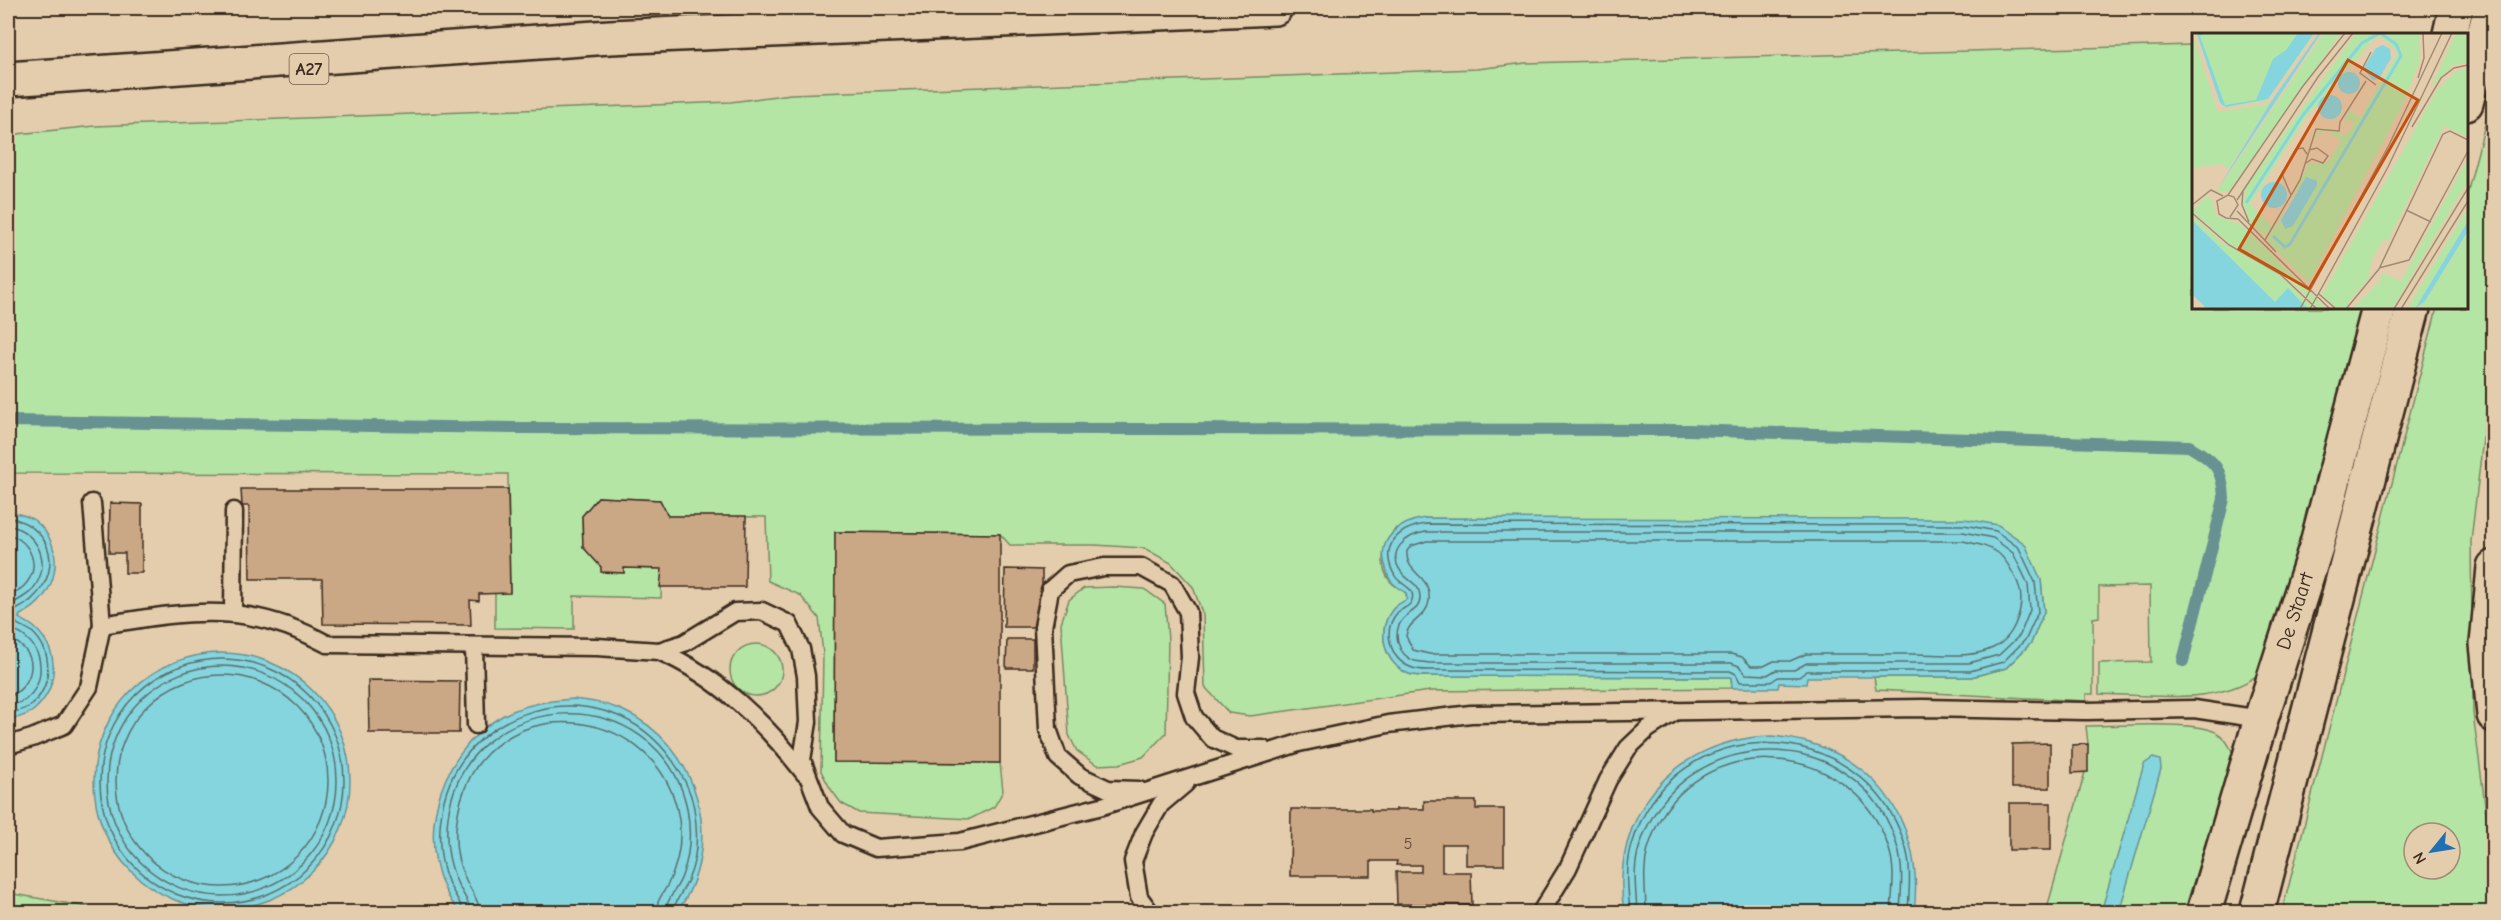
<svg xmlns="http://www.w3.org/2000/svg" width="2501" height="920" font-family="'Comic Neue',sans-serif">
<rect width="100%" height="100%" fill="#e4cdad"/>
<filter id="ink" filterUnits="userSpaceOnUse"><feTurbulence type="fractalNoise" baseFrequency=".0167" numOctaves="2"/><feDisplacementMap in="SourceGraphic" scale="12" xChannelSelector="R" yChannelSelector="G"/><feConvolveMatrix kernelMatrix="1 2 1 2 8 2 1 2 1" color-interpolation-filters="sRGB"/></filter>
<g filter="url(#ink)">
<g fill="#b4e5a5" stroke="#788862" stroke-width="1.5" fill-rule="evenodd">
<path d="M2193,45L2194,308H2366L2308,533L2264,669C2227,707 2148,695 2099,694V663L2151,662L2150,586L2099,587V617L2093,618V694H2086V701L1876,690L1874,677H1971L2006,668L2031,643L2044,612L2041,580L1396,528C1384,543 1377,564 1390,581C1394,586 1401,589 1406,593L1407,600C1403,602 1398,604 1395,607C1375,627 1383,664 1409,674C1415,676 1422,676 1428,676L1731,677L1732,688L1430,691L1250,716L1229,713L1205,687L1203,615L1193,587L1171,563L1144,548L1095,545H1010L1000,534L835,532L834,762L1000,763L1003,791L994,807L970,819L859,813L841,803L830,788L821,771L823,654L819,618L800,595L768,581L766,517L668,516L660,500L598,497L582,516L583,547L601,567L602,572L624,573V568L662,569L661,598L574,596V629L495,628V593L510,592L508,474L8,473V135L95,126L731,102L791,94L1477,69L1526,63Z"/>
<path d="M2493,93V353L2471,541L2473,713L2492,858L2493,912H2282L2437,308H2466L2467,194ZM2414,833H2450V869H2414Z"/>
<polygon points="1113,587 1144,589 1165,604 1168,640 1166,733 1143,757 1119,764 1097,765 1077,751 1069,735 1061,623 1069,600 1084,588"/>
<circle cx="756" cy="670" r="26"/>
<path d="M2086,726C2113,726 2193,721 2213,731C2224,735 2229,745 2234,755L2184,912H2046L2085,772L2088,744Z"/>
<polygon points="8,893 116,912 8,912"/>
</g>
<g fill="#85d5df" stroke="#679192" stroke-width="1.5">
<path d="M8,511C16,513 27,515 34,520C69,547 58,599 20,615L19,618C24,621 31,624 35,628C60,651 59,688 34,710C27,716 15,718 8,721Z"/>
<path d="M1425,518L1965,519L1998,525L2025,544L2041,580L2044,612L2031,643L2006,668L1971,677H1807L1806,684L1779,683L1778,688H1732L1731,677L1428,676C1422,676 1415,676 1409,674C1383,664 1375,627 1395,607C1398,604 1403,602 1407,599L1406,593C1401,589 1394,586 1391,581C1388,578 1387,572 1386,568C1375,539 1400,522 1425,518Z"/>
<circle cx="222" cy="781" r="128"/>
<path d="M573,699C590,701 606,703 622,710C700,745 726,845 677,912H459C410,851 435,754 502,716C524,704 548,701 573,699Z"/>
<path d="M1771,736C1868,743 1926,818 1914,912H1624C1609,815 1674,739 1771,736Z"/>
<polygon points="2153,758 2160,760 2161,769 2119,912 2101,912 2144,764"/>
</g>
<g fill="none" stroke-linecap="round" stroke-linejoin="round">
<g stroke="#596e6b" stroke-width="1.5">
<path d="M8,517C62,529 63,586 16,610L13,617C16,627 24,626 31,631C54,651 53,687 30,706C24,710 14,712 8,714"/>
<path d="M1426,524L1964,525L1996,531L2019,548L2035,582L2038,612L2026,639L2003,662L1970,671H1807L1799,677H1778L1771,682H1740L1736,674L1730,671L1429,670C1423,670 1416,670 1410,667C1389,658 1382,629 1398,612C1402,608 1411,607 1412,600C1416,587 1400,585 1395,576C1378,546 1398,528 1426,524Z"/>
<path d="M8,525C38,532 53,563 33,589C26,598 14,600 8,609"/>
<path d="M1426,532H1963L1993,538L2013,553L2028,584L2030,610L2020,635L1999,655L1969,663H1807L1794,670H1776L1767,675L1746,674L1739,666L1731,663H1429C1424,662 1419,662 1415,661C1397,655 1392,632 1403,619C1410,611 1420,610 1420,598C1420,583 1410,583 1402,573C1385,551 1406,535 1426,532Z"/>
<path d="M8,534C31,541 42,567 24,586C19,591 13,593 8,596"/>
<path d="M1427,541H1963C1996,548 2002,550 2017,581C2027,603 2016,637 1993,648C1970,659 1941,654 1916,654C1880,654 1843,654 1806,654L1790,661H1774L1764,666H1751L1742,657L1731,654H1429L1413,650L1406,636C1408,620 1427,618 1429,601C1432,574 1405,575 1407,551L1411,546Z"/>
<path d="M8,625C13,632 20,632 26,638C45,654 45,684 25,700C21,703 13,704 8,706"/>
<path d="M8,638C11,640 17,642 20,645C41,662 29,689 8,697"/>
<circle cx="222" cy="781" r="122"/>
<circle cx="222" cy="781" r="115"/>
<circle cx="222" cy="781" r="106"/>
<path d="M463,912C462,903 453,893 449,884C440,863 438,839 441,817C454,707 596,667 666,752C679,768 690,787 694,808C698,832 698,858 688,880C684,890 674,902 673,912"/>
<path d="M471,912C470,901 460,891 456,880C448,860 445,838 448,817C466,684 659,678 687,808C691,830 690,855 682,876C678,888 666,900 665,912"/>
<path d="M480,912C479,900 471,891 466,880C453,855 454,826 461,800C492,690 651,701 677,809C683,834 680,860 668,884C663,894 656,901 656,912"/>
<path d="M1630,912C1628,889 1625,868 1632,845C1671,708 1863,711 1905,845C1912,867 1909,889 1908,912"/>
<path d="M1637,912C1636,889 1632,868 1640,845C1681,719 1864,719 1898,849C1904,871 1901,891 1900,912"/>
<path d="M1646,912C1646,891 1642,871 1648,849C1682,728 1852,731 1889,849C1896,871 1892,891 1891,912"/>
</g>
<path stroke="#679192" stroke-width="12" d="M8,421L516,428L1689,430L2189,446C2215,461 2223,469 2224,499L2183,661"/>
</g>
<g fill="#caa785" stroke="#3b2a1e" stroke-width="1.5">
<polygon points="241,489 508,489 510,593 479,594 479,601 470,600 471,625 323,624 322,579 250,579 249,506 242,506"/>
<polygon points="598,497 660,500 668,516 746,516 745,587 660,587 662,569 624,568 624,573 601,572 601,567 583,547 582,516"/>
<polygon points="110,503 142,504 142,573 125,573 125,553 109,553"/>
<polygon points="835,532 1000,534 1000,763 834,762"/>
<polygon points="1005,569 1042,570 1042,627 1004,627"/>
<polygon points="1007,639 1033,639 1033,668 1006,668"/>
<polygon points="368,680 460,681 459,733 369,733"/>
<polygon points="2050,743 2050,788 2012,788 2012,744"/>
<polygon points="2088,744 2088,772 2072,773 2072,745"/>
<polygon points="1424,801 1476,801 1476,809 1504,809 1504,865 1466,865 1466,844 1442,844 1442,872 1471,872 1472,905 1397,904 1396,872 1421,872 1421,865 1396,865 1397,861 1371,861 1371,876 1290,876 1291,809 1371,809 1371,811 1396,811 1396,809 1424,809"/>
<rect x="2009" y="803" width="42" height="47"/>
</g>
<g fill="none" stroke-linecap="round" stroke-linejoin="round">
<defs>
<g id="service">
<polyline points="233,612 234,511"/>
<path d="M102,625C190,611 245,600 327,644L597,647L659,651L684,643L735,612L762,611L789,624L801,649L806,676L808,722L802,760L820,807L843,834L876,848L960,842L1102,806L1299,743L1388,724L1471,714L1923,708L2086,711L2194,709L2261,719"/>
<polyline points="474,646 476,725"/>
<path d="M659,651C719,677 765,723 805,774"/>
<polyline points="8,745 32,738 64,725 89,687 102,625 92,503"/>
<polyline points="1139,790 1108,789 1080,776 1058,757 1048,729 1043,627 1050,590 1068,574 1104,567 1141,567 1172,584 1188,612 1190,657 1186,693 1194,717 1212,738 1236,749 1263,749"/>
<polyline points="1150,912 1139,897 1133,861 1144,833 1161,804 1186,783"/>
<polyline points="1541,912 1568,868 1608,780 1628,748 1648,729 1676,711"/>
</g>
<polyline id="minor" points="2494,567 2487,644 2494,715"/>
<g id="secondary">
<polyline points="2450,34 2456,8"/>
<polyline points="2466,103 2491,8"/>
<polyline points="2204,912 2261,719 2316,547 2379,308"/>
<polyline points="2257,912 2413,308"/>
</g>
<polyline id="motorway" points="8,79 610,37 1275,8"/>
</defs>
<use href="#service" stroke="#3b2a1e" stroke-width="21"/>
<use href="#minor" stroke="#3b2a1e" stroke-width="38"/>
<use href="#secondary" stroke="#3b2a1e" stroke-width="38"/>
<use href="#motorway" stroke="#3b2a1e" stroke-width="38"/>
<use href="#service" stroke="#e4cdad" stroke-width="16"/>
<use href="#minor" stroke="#e4cdad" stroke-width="33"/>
<use href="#secondary" stroke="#e4cdad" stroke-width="33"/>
<use href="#motorway" stroke="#e4cdad" stroke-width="33"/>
</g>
</g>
<g text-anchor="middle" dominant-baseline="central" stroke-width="5" stroke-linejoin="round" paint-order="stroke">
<g font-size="16" fill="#5f4938">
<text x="1408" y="844">5</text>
</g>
<rect fill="#e4cdad" stroke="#6e5b49" stroke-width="1.5" x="289.5" y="54" width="39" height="30" rx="4.5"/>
<g font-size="18" font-weight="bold" fill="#3b2a1e">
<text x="309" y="69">A27</text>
</g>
<g font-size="20" fill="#3b2a1e" stroke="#e4cdad">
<text transform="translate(2295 611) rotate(-72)">De Staart</text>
</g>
</g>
<g transform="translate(2192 33)">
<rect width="276" height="276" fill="#e4cdad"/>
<path d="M4,0H123L75,68L31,75ZM132,0H149L37,158H25ZM164,0H228V28L212,69L117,250L85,218L76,208L77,203L92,179L88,190L93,196L120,148L114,144L98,168L117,130H135L149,107L132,97L122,108L127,97L132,96L154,102L162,91L159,87L152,91L157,77L168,85L206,19L189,4L183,5L115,83L58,171L80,193L73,203L58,189L51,171L54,154ZM264,0H276V30L261,32L239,54ZM0,1L26,79L77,71L37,136L29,131L0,135V84L5,83H0ZM276,36V104L252,93L196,208L191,207L180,227L176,246L155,271L159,276H146L130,262L245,57L264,38ZM276,125V148L200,276H160L187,249L190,240L209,248ZM15,163L20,166L24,183L48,191L135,276H127L90,239L36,210L0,178ZM276,174V191L246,241L223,276H215ZM0,182L29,209L85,240L123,276L83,269L0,187ZM276,199V276H227L236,263Z" fill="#b4e5a5"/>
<path d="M15,0L8,3L33,72L64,67L81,26L94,17L106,0H122L76,66L34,74L28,70L5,1ZM127,0H129L27,154L80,67ZM191,12L198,16L199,25L187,46L181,47L171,36L184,15ZM146 50a11 11 0 1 1 22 0a11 11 0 1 1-22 0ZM126 74a12 12 0 1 1 24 0a12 12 0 1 1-24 0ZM114,144L125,148V152L101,193L93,196L89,187ZM69 162a13 13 0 1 1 26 0a13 13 0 1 1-26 0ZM0,187L83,269L96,255L116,276H15L0,261ZM276,188V198L233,268L223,276Z" fill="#85d5df"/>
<path fill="none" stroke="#85d5df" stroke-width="3" d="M54,170L111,82L170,10L188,0L204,11L209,23L98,211L93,214L81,203"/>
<path fill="none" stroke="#a08c74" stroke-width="1.5" d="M179,19L168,40L184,52M226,45L232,25L231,0M220,94L249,45L262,35L276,32M114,130L120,126L131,130L136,123L125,115L117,117M51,157L50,172L57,189M36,162L111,53L153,0M99,162L90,141L104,116L111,115L115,121M45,167L126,44L161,0M0,172L19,157L31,163M214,177L239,189M45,178L84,219M0,180L37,212L88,241L125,276M38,184L46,172L42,164L36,162L25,168L27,181L34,185L46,186L138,276M73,207L108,147L124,96L147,98L148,89L174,48M187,235L217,227L276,118M127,261L144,276M108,276L197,112L250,0M118,276L196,134L260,0M154,276L187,236L251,101L258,98L276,107M202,276L276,155M209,276L276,168"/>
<path fill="#c55010" fill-opacity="0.15" stroke="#c55010" stroke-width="3" d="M156,27L226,67L117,256L47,216Z"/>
<rect width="276" height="276" fill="none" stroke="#3b2a1e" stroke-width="3"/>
</g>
<rect width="2501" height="920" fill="none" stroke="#e4cdad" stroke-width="30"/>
<rect x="15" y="15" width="2471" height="890" fill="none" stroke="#3b2a1e" stroke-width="2" filter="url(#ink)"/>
<g transform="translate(2432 851) rotate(240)"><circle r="28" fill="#e4cdad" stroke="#a08c74" stroke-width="1.5"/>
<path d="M0-4.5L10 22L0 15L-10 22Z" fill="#1f6fb2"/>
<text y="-9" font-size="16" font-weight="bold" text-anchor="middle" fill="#3b2a1e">N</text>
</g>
</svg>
